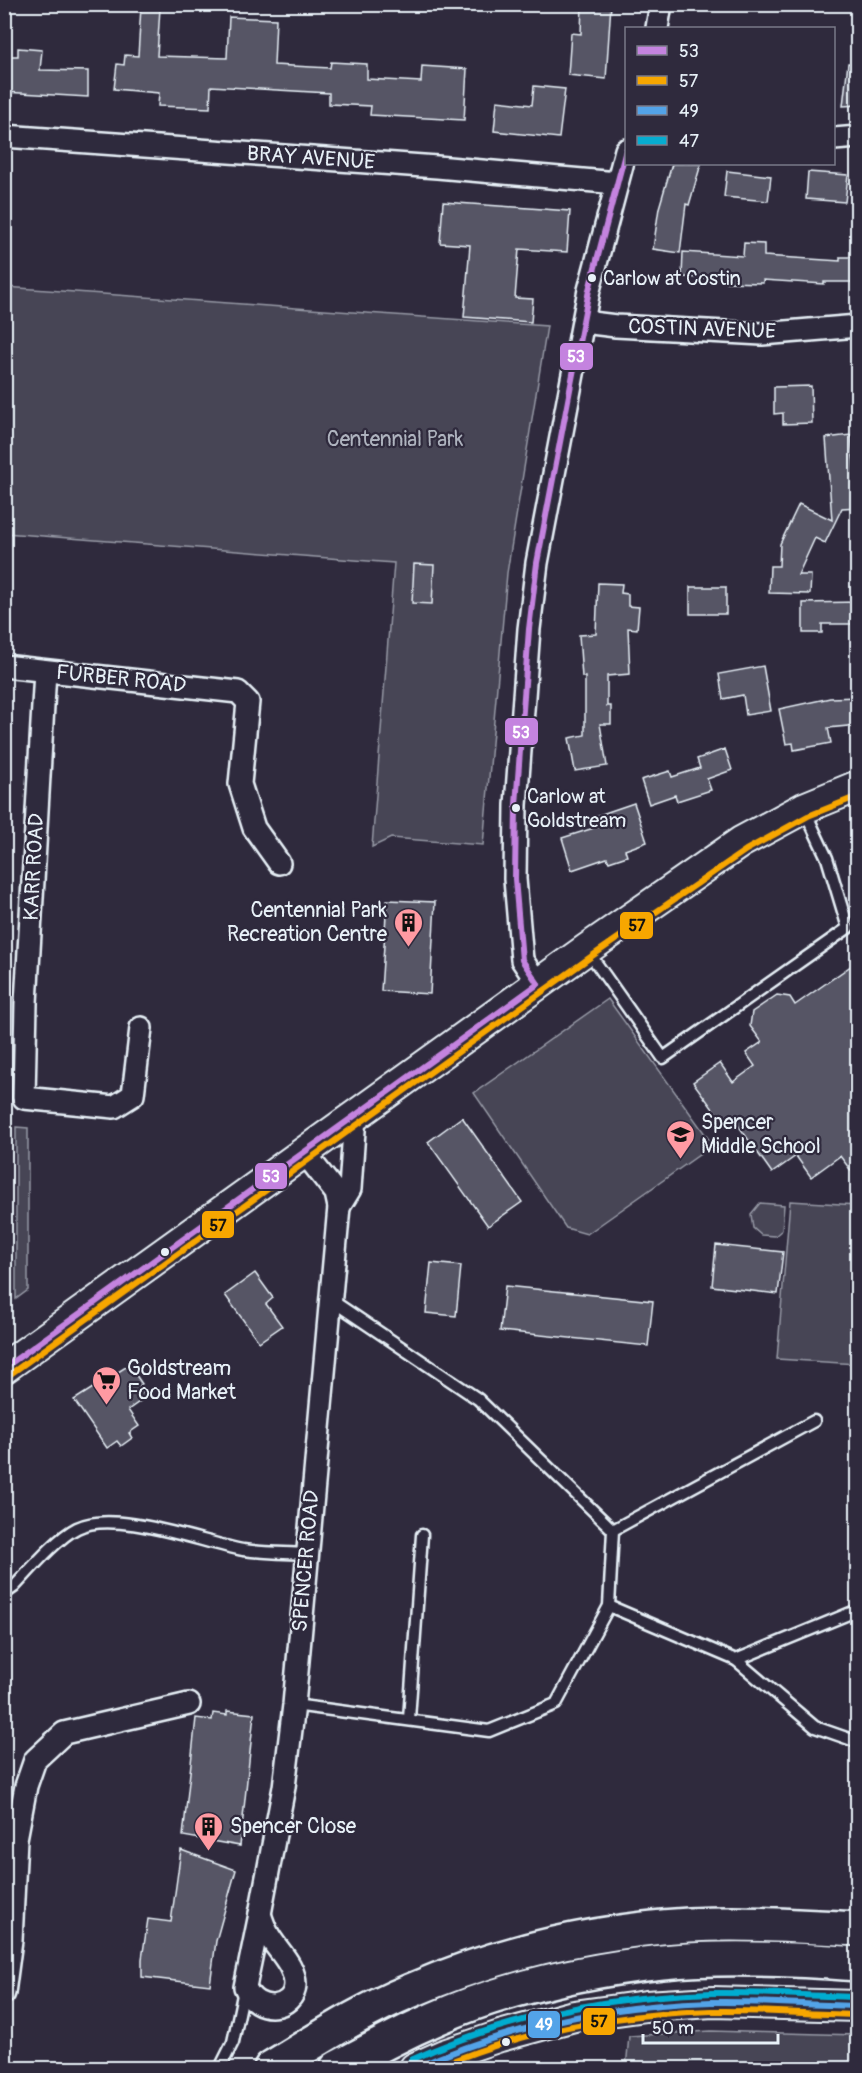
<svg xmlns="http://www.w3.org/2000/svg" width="862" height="2073" font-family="Pangolin,sans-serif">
<rect width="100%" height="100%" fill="#2f2a3d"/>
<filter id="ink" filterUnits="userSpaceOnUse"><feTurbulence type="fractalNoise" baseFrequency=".0167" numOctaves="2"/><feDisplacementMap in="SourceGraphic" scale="12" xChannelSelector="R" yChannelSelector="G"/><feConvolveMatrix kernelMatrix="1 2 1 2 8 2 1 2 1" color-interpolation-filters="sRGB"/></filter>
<g filter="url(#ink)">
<g fill="#464455" stroke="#979aa6" stroke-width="1.5">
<polygon points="5,287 547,326 507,573 483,845 391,838 372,847 394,563 5,533"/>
<polygon points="608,999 713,1145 587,1234 566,1228 474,1093"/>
<polygon points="16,1127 28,1128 28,1290 16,1299"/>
<polygon points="790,1201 857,1205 857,1364 777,1359"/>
<polygon points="760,1203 784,1205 782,1230 775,1236 761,1235 753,1228 751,1214"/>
<polygon points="711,2031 857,2035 857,2068 626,2068 629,2036"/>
</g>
<g fill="#575565" stroke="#e8f1f8" stroke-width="1.5">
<polygon points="582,4 611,4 606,79 568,75 571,33 581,34"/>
<polygon points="141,7 160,8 157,56 227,58 229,17 276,19 274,65 330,68 331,62 367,64 367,79 421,82 422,66 467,69 464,120 370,115 371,106 329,104 329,93 211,86 210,108 158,106 159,93 114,89 117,64 124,65 125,55 138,56"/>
<polygon points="18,48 42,50 40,70 88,71 88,97 4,92 4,56 18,56"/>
<polygon points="848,63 858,64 858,105 843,106"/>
<polygon points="534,86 565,89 559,138 494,131 497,101 532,105"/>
<polygon points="672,164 701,164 689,205 686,204 680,253 653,249 659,208"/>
<polygon points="727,171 771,176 768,201 724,197"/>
<polygon points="808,172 848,175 845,202 806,199"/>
<polygon points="443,202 570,211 567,252 519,249 515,298 533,299 531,322 464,317 470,245 440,243"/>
<polygon points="744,243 764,244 764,256 840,261 840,257 858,257 858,282 824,282 824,284 763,280 763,283 723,282 723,279 682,277 683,252 743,256"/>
<polygon points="811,386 812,423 783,424 783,413 774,414 774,387"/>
<polygon points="851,435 855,473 858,473 858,507 842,508 825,543 815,538 798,575 811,575 810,594 769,593 770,566 779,566 780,544 799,504 832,520 826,438"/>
<polygon points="414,564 434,565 432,604 412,603"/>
<polygon points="598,583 622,584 621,593 628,594 628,606 639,607 637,629 628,628 630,674 607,676 607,706 611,706 611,724 600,724 607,766 575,771 569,738 585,735 585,677 582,677 579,635 596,634"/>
<rect x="690" y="587" width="36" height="27"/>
<polygon points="858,602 858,624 822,624 822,633 803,633 803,603"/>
<polygon points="763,666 771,711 746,715 743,695 723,699 719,674"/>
<polygon points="858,697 858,725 828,728 831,743 794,750 793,743 786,744 779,709 830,698"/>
<polygon points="725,749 732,770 707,779 711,790 677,801 675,795 649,804 641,780 670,771 672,777 700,768 697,759"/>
<polygon points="634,803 647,842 625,850 627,856 609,862 607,858 572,870 562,838 597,827 593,817"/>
<polygon points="387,900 435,902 430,994 381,991"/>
<polygon points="858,961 858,1180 840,1156 811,1177 796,1156 772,1173 736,1122 727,1128 693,1082 720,1063 733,1082 755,1066 746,1053 762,1042 750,1026 752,1012 777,995 790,997 795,1005"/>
<polygon points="462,1117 522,1202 488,1226 428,1142"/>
<polygon points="716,1245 783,1252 778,1294 712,1286"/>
<polygon points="431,1263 461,1266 456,1316 426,1313"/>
<polygon points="255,1273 273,1298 266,1304 282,1326 259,1342 225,1295"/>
<polygon points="505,1286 653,1301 648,1346 500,1331"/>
<polygon points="129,1365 142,1384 139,1387 146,1397 128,1410 139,1426 129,1433 132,1438 121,1446 117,1441 107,1448 74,1400"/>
<polygon points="227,1711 254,1714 240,1846 183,1836 196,1718 212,1720 213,1713 227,1715"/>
<polygon points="181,1850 236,1870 216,1941 210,1985 142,1977 142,1959 148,1919 171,1922"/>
</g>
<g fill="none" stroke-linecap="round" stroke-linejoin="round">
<defs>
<g id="lane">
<polyline points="587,950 663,1058 848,928 827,858 804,809"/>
<polyline points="613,1530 814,1421"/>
<path d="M4,1594L14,1587C30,1570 57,1538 77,1528C115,1509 200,1542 243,1550C264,1553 286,1553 307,1554"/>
<polyline points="609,1606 736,1660 858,1610"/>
<polyline points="736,1660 815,1727 858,1742"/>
<polyline points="294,1705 489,1731 556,1704 609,1606 613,1530 478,1399 331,1300"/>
<polyline points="409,1719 422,1535"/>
<polyline points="220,2068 233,2042 244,1990"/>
</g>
<g id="street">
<polyline points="657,28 661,4"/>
<polyline points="4,136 437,167 617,183"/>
<polyline points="834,139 858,137"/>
<polyline points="583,322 616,326 762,334 858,326"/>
<polyline points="4,666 238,692 248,702 240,784 254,828 279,863"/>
<polyline points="45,671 26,1003 24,1098 114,1107 133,1095 141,1028"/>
<polyline points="538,984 522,960 515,879 516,805 529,629 537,563 589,290 626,150"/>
<polyline points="339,1207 350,1189 355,1116"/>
<polyline points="260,1914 284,1787 294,1705 339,1207 336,1193 304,1152"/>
<path d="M260,1914C262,1920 264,1926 267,1932C275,1949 295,1963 295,1985C294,2010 256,2015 245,1987Z"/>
<polyline points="4,1993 11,1940 16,1839 26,1786 35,1760 64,1733 189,1704"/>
</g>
<g id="secondary">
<polyline points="4,1368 587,949 741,842 804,808 858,786"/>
<polyline points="415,2068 444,2055 500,2036 574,2016 646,2006 713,2002 858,2006"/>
</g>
<g id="highway">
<path d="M271,2068C316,2041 361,2011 410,1991C498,1953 593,1931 689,1925C745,1922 801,1926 858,1929"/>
<path d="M337,2068C386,2042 436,2015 489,1998C545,1980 604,1968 662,1962C726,1956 793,1959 858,1964"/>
</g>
</defs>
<use href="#lane" stroke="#e8f1f8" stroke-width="15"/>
<use href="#street" stroke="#e8f1f8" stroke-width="26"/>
<use href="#secondary" stroke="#e8f1f8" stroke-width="34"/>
<use href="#highway" stroke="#e8f1f8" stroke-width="38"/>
<use href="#lane" stroke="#2f2a3d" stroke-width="10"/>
<use href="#street" stroke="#2f2a3d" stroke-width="21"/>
<use href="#secondary" stroke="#2f2a3d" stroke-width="30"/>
<use href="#highway" stroke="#2f2a3d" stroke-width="33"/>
<defs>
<g id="bus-1">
<polyline points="538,984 522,960 515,879 516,805 529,629 537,563 589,290 626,150"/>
<polyline points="4,1368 538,984"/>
</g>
<g id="bus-2">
<polyline points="9,1375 592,956 746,850 808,816 858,796"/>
<path d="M436,2068C522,2030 618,2014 711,2011C760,2010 809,2014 858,2015"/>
</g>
<path id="bus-3" d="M415,2068C509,2026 609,2005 711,2002C760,2001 809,2005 858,2006"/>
<path id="bus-4" d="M411,2060C506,2017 608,1996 712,1993C760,1992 809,1996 858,1997"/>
</defs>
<use href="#bus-1" stroke="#2f2a3d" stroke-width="10"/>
<use href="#bus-2" stroke="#2f2a3d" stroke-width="10"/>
<use href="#bus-3" stroke="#2f2a3d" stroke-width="10"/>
<use href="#bus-4" stroke="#2f2a3d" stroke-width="10"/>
<use href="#bus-1" stroke="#c483df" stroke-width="6"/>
<use href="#bus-2" stroke="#f7a600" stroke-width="6"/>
<use href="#bus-3" stroke="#53a3e8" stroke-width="6"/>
<use href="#bus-4" stroke="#06acd0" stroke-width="6"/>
</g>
</g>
<defs>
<symbol id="building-pin" viewBox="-11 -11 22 30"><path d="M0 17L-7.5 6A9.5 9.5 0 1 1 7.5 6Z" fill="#ff9aa2" stroke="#2f2a3d"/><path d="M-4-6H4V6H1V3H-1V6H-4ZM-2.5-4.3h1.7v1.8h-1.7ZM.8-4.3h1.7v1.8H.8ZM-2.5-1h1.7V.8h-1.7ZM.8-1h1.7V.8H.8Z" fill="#111"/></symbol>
<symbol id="school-pin" viewBox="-11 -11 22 30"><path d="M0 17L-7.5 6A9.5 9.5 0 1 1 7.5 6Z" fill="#ff9aa2" stroke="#2f2a3d"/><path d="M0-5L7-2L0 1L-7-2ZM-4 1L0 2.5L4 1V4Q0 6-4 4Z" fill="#111"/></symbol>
<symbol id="supermarket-pin" viewBox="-11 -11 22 30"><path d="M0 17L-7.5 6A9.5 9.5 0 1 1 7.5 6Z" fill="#ff9aa2" stroke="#2f2a3d"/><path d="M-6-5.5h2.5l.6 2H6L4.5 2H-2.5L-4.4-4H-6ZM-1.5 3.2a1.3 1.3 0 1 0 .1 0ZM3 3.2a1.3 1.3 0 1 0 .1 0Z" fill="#111"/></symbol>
</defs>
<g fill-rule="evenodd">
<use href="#building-pin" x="392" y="906" width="33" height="45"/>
<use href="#school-pin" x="664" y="1118" width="33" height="45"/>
<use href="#supermarket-pin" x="90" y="1364" width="33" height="45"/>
<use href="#building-pin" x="192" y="1810" width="33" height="45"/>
</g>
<g fill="#e8f1f8" stroke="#2f2a3d" stroke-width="2">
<circle cx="592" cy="278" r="5"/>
<circle cx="516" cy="808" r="5"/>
<circle cx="165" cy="1252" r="5"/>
<circle cx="506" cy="2042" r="5"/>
</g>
<g text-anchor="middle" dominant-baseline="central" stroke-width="4.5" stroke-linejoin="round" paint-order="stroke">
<g font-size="20" fill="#e8f1f8" stroke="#2f2a3d" text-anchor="start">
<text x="603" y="278">Carlow at Costin</text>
<text x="527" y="796">Carlow at<tspan x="527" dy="24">Goldstream</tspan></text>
</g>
<g font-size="21" fill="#e8f1f8" stroke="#2f2a3d">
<text transform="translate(311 158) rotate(4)">BRAY AVENUE</text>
<text transform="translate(702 329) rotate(2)">COSTIN AVENUE</text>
<text transform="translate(121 679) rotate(6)">FURBER ROAD</text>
<text transform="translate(34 867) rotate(-87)">KARR ROAD</text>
<text transform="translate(306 1561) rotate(-85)">SPENCER ROAD</text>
</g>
<g font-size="21" fill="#afb4bf" stroke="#2f2a3d">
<text x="395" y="439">Centennial Park</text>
</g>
<g font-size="21" fill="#e8f1f8" stroke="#2f2a3d" text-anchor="start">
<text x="387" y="910" text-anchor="end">Centennial Park<tspan x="387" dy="24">Recreation Centre</tspan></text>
<text x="701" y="1122">Spencer<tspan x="701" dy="24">Middle School</tspan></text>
<text x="127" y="1368">Goldstream<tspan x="127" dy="24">Food Market</tspan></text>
<text x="230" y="1826">Spencer Close</text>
</g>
</g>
<g stroke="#2f2a3d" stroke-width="2">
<rect x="559" y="342" width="35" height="29" rx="6" fill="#c483df"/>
<rect x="504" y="717" width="35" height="29" rx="6" fill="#c483df"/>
<rect x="619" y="911" width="35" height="29" rx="6" fill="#f7a600"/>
<rect x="254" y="1162" width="34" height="28" rx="6" fill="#c483df"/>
<rect x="201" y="1210" width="34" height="29" rx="6" fill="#f7a600"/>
<rect x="582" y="2007" width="34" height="29" rx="6" fill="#f7a600"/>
<rect x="527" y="2010" width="34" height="29" rx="6" fill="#53a3e8"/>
</g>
<g font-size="16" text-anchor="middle" font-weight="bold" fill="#fff">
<text x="576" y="362">53</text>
<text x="521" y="738">53</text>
<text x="271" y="1182">53</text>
<text x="544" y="2030">49</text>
</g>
<g font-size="16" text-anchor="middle" font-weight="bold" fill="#111">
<text x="637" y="931">57</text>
<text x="218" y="1231">57</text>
<text x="599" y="2027">57</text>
</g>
<rect width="862" height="2073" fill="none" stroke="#2f2a3d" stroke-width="24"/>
<rect x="12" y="12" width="838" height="2049" fill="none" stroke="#e8f1f8" stroke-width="2" filter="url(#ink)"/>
<rect x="625" y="27" width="210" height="138" fill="#2f2a3d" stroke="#797a88" stroke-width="1.5"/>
<rect x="637" y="46" width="30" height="9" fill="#c483df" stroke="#797a88" stroke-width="1.5"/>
<text x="679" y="57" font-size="18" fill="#e8f1f8">53</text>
<rect x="637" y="76" width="30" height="9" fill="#f7a600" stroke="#797a88" stroke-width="1.5"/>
<text x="679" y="87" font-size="18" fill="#e8f1f8">57</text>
<rect x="637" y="106" width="30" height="9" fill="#53a3e8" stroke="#797a88" stroke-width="1.5"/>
<text x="679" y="117" font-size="18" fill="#e8f1f8">49</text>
<rect x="637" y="136" width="30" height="9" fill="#06acd0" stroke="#797a88" stroke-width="1.5"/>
<text x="679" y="147" font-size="18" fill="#e8f1f8">47</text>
<path d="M643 2034v9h135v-9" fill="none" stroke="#e8f1f8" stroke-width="3"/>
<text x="652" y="2034" font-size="18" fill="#e8f1f8" stroke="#2f2a3d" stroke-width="4.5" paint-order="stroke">50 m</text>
</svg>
